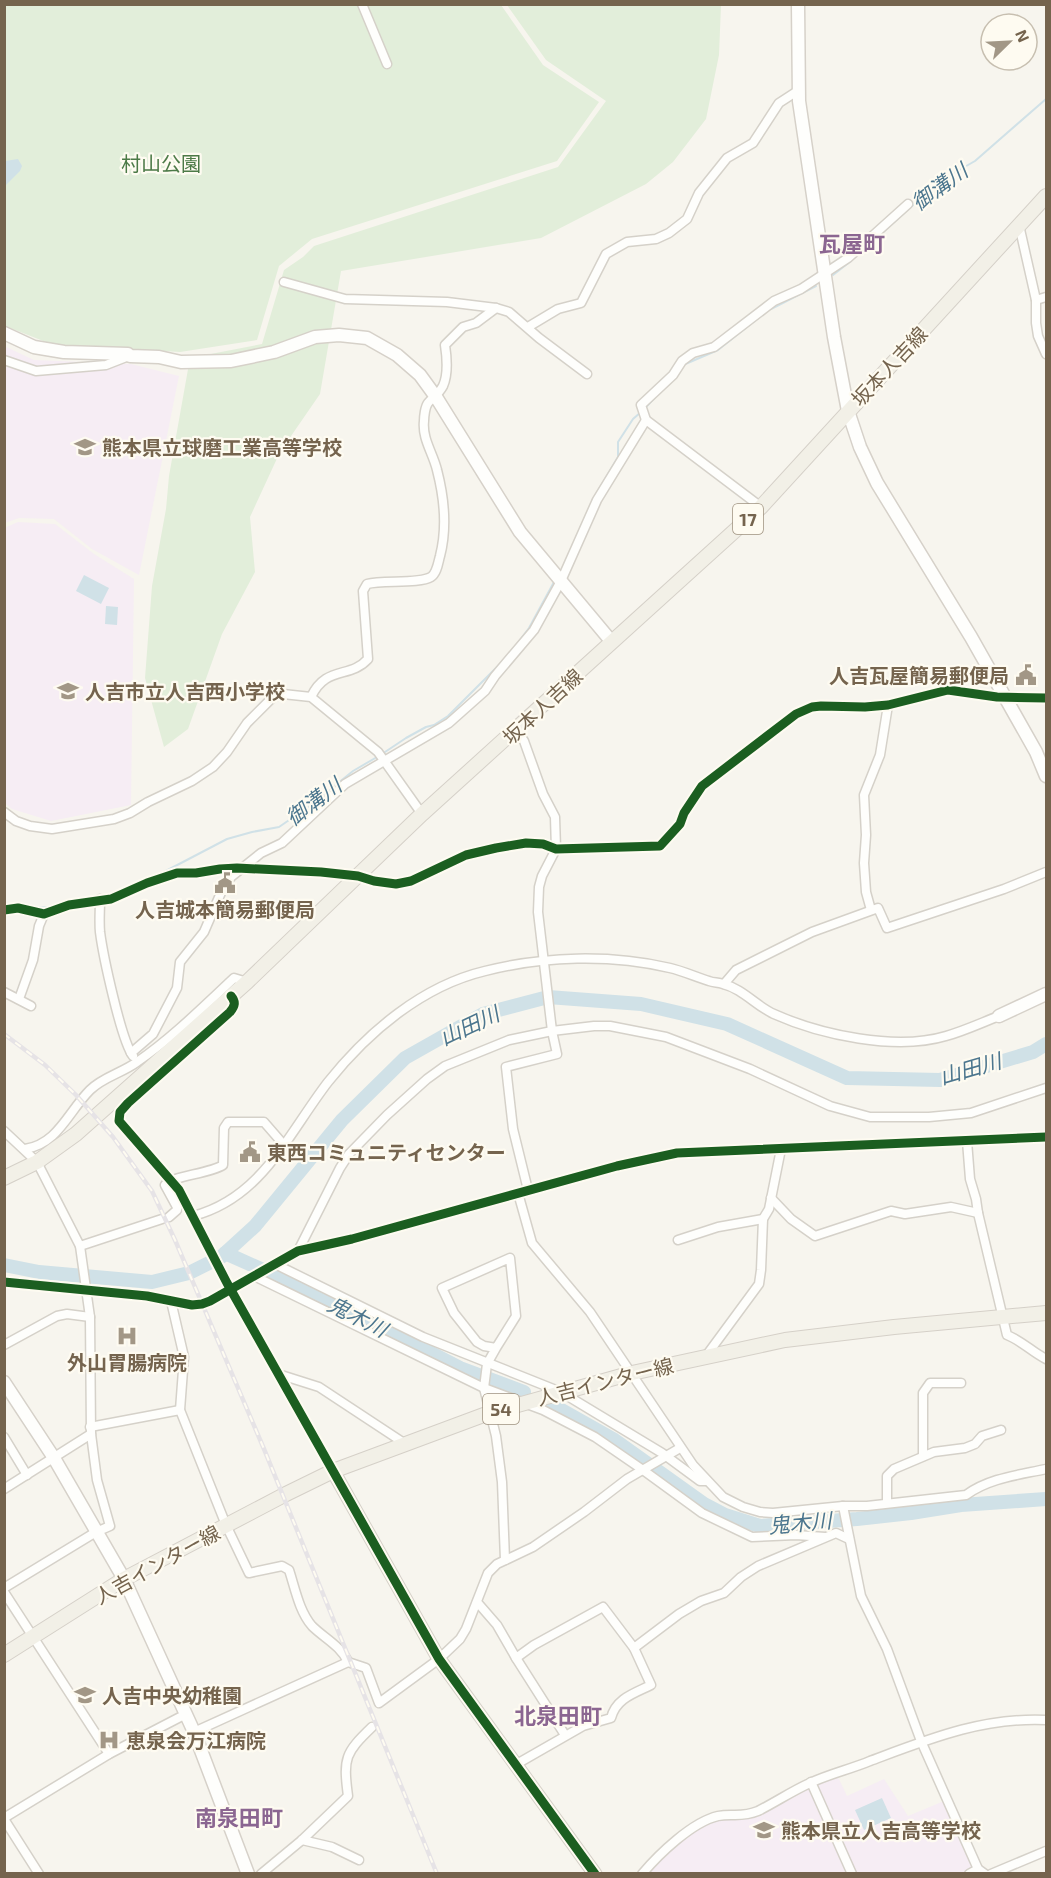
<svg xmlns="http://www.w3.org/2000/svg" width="1051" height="1878" font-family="'Exo 2','Noto Sans JP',sans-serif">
<rect width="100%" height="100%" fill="#f7f5ee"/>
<g fill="#f6edf4">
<polygon points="4,346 34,360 131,364 179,376 139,575 92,549 54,519 19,518 5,523"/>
<polygon points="18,522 55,524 94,554 134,579 131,805 51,821 12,809 5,803 4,528"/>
<polygon points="838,1777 847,1796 884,1779 908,1816 944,1801 973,1869 964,1874 856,1873 816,1785"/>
<polygon points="810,1785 850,1874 647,1874 658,1859 682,1839 716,1819 751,1818"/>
</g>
<g fill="#e2eeda">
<polygon points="4,5 501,5 543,65 599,102 557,161 312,239 279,266 257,340 180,352 51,344 5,326"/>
<polygon points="507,5 721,5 719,55 706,119 673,162 646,184 541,238 341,271 320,394 280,452 250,517 255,572 222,634 188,729 164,747 145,678 152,586 166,509 169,476 190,358 262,344 284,270 303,257 314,246 558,167 606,101 546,60"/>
</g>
<g fill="#d0e1e7">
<polygon points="18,159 22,166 20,171 5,186 5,161"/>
<polygon points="84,575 109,588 101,604 76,591"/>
<polygon points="106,606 118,607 117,625 105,624"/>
<polygon points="882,1798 891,1818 864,1830 855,1810"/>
</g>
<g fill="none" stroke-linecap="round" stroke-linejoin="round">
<g stroke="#d0e1e7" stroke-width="2">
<polyline points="855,257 940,181 975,161 1046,99"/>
<polyline points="833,275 851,261"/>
<polyline points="771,309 816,286"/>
<polyline points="683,365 718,350 766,312"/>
<polyline points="647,406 662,390"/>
<polyline points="598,491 618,457 618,442 633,419 641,412"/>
<polyline points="580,529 585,518"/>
<polyline points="517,644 529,628 554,582"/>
<polyline points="382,754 406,738 426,727 434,725 448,716 502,662"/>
<polyline points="160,874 227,839 252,832 279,827 311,805 353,771 377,757"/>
<polyline points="119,891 135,884"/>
<polyline points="34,908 53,907"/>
</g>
<g stroke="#d0e1e7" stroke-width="14">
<polyline points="225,1253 317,1294 460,1368 524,1392"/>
<polyline points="4,1265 39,1272 152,1282 189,1273 221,1257 255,1226 342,1120 405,1058 483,1014 548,997 641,1004 727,1024 847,1078 940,1080 1033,1052 1046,1044"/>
<polyline points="551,1404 613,1439 704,1504 725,1515 760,1526 857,1519 911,1513 961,1505 1046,1499"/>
</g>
<defs>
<g id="street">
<polyline points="362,4 387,64"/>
<polyline points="1019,225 1036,300 1036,323 1038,336 1046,354"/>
<polyline points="284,282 345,299 447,302 496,308 509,312 539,338 587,374"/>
<polyline points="1036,300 1046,297"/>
<polyline points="528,327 558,309 581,303 606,254 627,242 656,239 669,233 687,219 699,193 727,158 753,143 779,103 799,90"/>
<polyline points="4,360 36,371 106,365 129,356"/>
<polyline points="761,507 646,420 641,405 673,375 682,361 693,353 714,347 774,301 801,289 848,258 908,204"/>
<path d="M311,697C326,665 350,679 368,659L363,591L367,584C383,580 419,584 431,577C437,573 438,563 440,556C447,529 444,497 437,470C433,453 422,439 424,421C424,417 425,407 428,403C432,398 438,395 443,386C448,375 447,358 445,345L463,327L476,323L496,308"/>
<polyline points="516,730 524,741 543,794 555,817 556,849 542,876 539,887 538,912 552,1031 557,1054 506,1067 513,1129 528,1190"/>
<polyline points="4,812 16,821 30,826 52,829 114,819 130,813 148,802 192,781 213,767 227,752 247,723 273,697 283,694 311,697 378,752 422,814"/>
<path d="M100,899C100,910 99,922 100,932C103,955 121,1040 133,1056"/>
<polyline points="4,910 18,908 44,914 69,905 111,899 147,883 177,873 196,873 220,869 237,868 321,872 358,876 374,881 396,884 411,881 466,855 496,848 526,843 543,844 556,849 660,846 680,824 684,813 702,786 796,714 812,707 821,706 865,707 888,705 948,690 997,697 1046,698"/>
<polyline points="871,910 866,892 864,863 866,835 864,795 880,755 888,705"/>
<polyline points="724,984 736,970 812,932 878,908 887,928 1004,889 1046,872"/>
<polyline points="4,992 31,1006"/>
<path d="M231,996C236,1002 235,1006 230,1012L128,1103L120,1112L119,1121L179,1190L227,1283L333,1471"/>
<polyline points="19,999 33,960 39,926 44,914"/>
<polyline points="131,1053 153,1034 177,988 180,962 204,932 223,888 231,877 261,853 282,843 345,784 449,723 485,691 495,676 534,630 561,581 597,500 646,420"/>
<polyline points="4,1131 37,1162 80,1246 90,1317 91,1434 97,1480 110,1526 96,1532 4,1588"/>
<path d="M967,1141L970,1179L976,1199L978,1213L1007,1335C1022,1341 1032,1352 1046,1359"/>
<path d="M25,1149C58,1144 68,1112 90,1090C103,1077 122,1073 137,1062C172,1038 203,1007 234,978L247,982"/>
<path d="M518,1193L532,1243L590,1312L693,1465L723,1497L743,1507L760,1512L773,1513L843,1506H867L966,1495C989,1478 1019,1475 1046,1469"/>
<polyline points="771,1198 791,1219 815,1236 891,1211 905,1214 951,1207 978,1213"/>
<path d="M193,1216C262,1198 288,1134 328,1082C368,1032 422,986 485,971C544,956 610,954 670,968C683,971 696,977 709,981C714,983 718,982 723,984C743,989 756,1006 774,1014C821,1035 896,1051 946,1036C964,1031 981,1023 999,1016"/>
<path d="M169,1217L177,1210V1207L165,1185C171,1176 209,1174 223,1165L224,1128L228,1122H264L284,1145"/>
<polyline points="678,1240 718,1227 763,1219"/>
<polyline points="80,1246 162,1219"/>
<polyline points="298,1251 340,1168 349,1154 387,1115 427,1079 445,1066 509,1040 552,1031 594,1026 610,1026 666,1037 750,1069 830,1106 870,1117 929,1117 971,1113 1046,1088"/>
<polyline points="275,1264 423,1337 561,1392 662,1453 700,1481 707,1481"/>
<polyline points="254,1276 484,1388 543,1410 595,1437 643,1470 702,1513 752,1537 796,1535 825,1537"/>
<polyline points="4,1282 147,1296 192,1305 202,1304 210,1301 298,1251 352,1239 617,1166 677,1153 1046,1137"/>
<path d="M171,1301L184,1357L180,1410L226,1525L249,1573L282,1566L289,1570C295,1588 299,1611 312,1626C324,1638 341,1646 348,1662"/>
<polyline points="4,1345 57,1316 67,1314 90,1317"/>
<polyline points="496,1348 516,1316 510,1258 442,1288 454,1313 477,1342 484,1346 496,1348 487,1364 484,1388 496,1436 502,1482 505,1560"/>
<polyline points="706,1356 759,1284 761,1270 763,1219 769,1209 781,1149"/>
<polyline points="278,1374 319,1387 404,1443"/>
<polyline points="90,1427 180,1410"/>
<polyline points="4,1437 27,1475"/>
<polyline points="923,1456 923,1393 930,1383 961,1383"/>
<polyline points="4,1489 91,1434"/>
<polyline points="887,1503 887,1476 894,1469 934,1452 965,1448 975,1444 982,1436 1001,1430"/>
<polyline points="843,1506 861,1596 887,1649 921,1741 978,1869 985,1874"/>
<polyline points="4,1592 109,1754"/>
<path d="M477,1602L497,1625L516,1658L534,1645L603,1607L634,1648L651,1685C635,1693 616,1698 611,1718L583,1726L515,1765"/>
<polyline points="634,1648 679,1614 701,1601 724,1593 741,1577 758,1566 836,1533 849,1539"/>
<polyline points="516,1658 565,1735"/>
<polyline points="194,1732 348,1662 366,1668 379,1703 439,1659 460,1639 466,1629 488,1573 497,1564 533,1547 584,1512 627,1479 680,1448"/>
<polyline points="811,1782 852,1874"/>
<polyline points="4,1818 109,1754 186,1714"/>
<polyline points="4,1819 39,1874"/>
<polyline points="302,1840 332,1847 359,1860"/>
<path d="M261,1874L302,1840L348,1796C343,1758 345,1753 372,1727"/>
<path d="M642,1874C659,1854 692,1822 718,1816C732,1813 741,1818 758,1811C776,1802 792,1791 810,1783C829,1774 851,1769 870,1761C929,1739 983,1717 1046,1720"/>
<polyline points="969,1874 978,1869"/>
<polyline points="991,1874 1046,1851"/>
</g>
<g id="secondary">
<polyline points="798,4 799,101 834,337 848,411 860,447 877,483 971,637 1036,752 1046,776"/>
<polyline points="4,333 34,347 64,352 128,354 130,356 159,357 181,362 231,361 274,352 315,337 339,335 367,338 397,355 420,375 436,397 520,532 611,641"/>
<polyline points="999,1016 1046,994"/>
<polyline points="4,1382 54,1458 124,1579 194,1732 248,1874"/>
<polyline points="333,1471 439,1659 595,1874"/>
</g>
<g id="primary">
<polyline points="4,1178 37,1162 76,1134 247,982 422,814 761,507 1046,196"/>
<polyline points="4,1655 124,1579 286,1494 333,1471 489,1413 632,1373 785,1340 894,1327 1046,1313"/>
</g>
</defs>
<use href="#street" stroke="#d5d1c9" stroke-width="11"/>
<use href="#secondary" stroke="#d6d1c9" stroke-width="15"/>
<use href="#primary" stroke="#d5d0c8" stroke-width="16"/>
<use href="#street" stroke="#fefefc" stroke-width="8"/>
<use href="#secondary" stroke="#fefefc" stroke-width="12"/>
<use href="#primary" stroke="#f2f0e7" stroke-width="14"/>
<defs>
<polyline id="rail" points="4,1034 45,1065 76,1095 113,1137 152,1191 175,1240 264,1449 437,1874"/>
</defs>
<use href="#rail" stroke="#e6e3e6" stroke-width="4.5"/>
<use href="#rail" stroke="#fefbf1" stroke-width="2" stroke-dasharray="7" stroke-linecap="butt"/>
<defs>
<g id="cycleway">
<polyline points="4,910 18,908 44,914 69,905 111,899 147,883 177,873 196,873 220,869 237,868 321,872 358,876 374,881 396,884 411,881 466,855 496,848 526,843 543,844 556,849 660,846 680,824 684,813 702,786 796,714 812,707 821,706 865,707 888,705 948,690 997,697 1046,698"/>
<path d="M231,996C236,1002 235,1006 230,1012L128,1103L120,1112L119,1121L179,1190L227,1283L439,1659L595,1874"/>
<polyline points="4,1282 147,1296 192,1305 202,1304 210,1301 298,1251 352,1239 617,1166 677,1153 1046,1137"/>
</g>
</defs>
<use href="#cycleway" stroke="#fefbf1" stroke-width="13"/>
<use href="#cycleway" stroke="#1b5e20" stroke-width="9"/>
</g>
<defs>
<symbol id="school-bare" viewBox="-9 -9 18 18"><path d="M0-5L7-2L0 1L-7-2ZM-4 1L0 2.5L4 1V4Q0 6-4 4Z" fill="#a29786" stroke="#fefbf1" stroke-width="2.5" paint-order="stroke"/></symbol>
<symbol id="civic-bare" viewBox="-9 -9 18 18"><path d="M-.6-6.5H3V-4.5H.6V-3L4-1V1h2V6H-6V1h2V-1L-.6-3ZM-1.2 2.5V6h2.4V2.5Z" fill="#a29786" stroke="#fefbf1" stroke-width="2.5" paint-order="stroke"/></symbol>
<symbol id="hospital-bare" viewBox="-9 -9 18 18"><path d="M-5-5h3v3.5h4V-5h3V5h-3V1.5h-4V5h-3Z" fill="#a29786" stroke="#fefbf1" stroke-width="2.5" paint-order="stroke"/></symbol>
</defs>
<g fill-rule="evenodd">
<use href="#school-bare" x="70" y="432" width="30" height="30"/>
<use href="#civic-bare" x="1011" y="660" width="30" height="30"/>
<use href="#school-bare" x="53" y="676" width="30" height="30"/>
<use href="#civic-bare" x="210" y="868" width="30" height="30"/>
<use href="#civic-bare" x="235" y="1137" width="30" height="30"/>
<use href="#hospital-bare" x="112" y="1321" width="30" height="30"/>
<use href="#school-bare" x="70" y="1680" width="30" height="30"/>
<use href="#hospital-bare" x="94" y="1725" width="30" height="30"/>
<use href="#school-bare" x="749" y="1815" width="30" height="30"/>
</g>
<g text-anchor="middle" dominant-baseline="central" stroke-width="4.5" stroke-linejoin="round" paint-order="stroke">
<g fill="#fefbf1" stroke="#9e917f" stroke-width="1.5">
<rect x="733" y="504" width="30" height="30" rx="4.5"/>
<rect x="483" y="1394" width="36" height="30" rx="4.5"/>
</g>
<g font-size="18" font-weight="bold" fill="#75644e">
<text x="748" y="519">17</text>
<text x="501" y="1409">54</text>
</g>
<g font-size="20" fill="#4c7a47" stroke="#fefbf1">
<text x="161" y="163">村山公園</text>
</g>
<g font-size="20" fill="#75644e" stroke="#fefbf1">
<text transform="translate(889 366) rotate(-47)">坂本人吉線</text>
<text transform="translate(542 706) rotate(-43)">坂本人吉線</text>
<text transform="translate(605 1381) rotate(-14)">人吉インター線</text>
<text transform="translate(157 1564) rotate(-29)">人吉インター線</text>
</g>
<g font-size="20" font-weight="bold" fill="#75644e" stroke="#fefbf1" text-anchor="start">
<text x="102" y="447">熊本県立球磨工業高等学校</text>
<text x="1009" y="675" text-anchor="end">人吉瓦屋簡易郵便局</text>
<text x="85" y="691">人吉市立人吉西小学校</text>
<text x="225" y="909" text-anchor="middle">人吉城本簡易郵便局</text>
<text x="267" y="1152">東西コミュニティセンター</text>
<text x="127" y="1362" text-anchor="middle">外山胃腸病院</text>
<text x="102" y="1695">人吉中央幼稚園</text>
<text x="126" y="1740">恵泉会万江病院</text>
<text x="781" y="1830">熊本県立人吉高等学校</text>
</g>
<g font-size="21" font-style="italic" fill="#4c768e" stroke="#fefbf1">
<text transform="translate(939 186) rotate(-36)">御溝川</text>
<text transform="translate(313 801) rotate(-37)">御溝川</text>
<text transform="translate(469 1025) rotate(-25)">山田川</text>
<text transform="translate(970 1068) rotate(-16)">山田川</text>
<text transform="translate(358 1316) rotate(27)">鬼木川</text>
<text transform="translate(800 1522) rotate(-5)">鬼木川</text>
</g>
<g font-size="22" font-weight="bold" fill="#8b6691" stroke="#fefbf1">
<text x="852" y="243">瓦屋町</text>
<text x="558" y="1715">北泉田町</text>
<text x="239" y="1817">南泉田町</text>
</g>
</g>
<rect width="1051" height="1878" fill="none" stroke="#75644e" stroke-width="12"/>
<g transform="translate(1009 42) rotate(66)"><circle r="28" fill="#fefbf1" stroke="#c7bfb0" stroke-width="1.5"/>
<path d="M0-4.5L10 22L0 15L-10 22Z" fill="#a29786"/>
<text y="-9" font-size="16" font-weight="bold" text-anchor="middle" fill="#75644e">N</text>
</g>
</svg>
